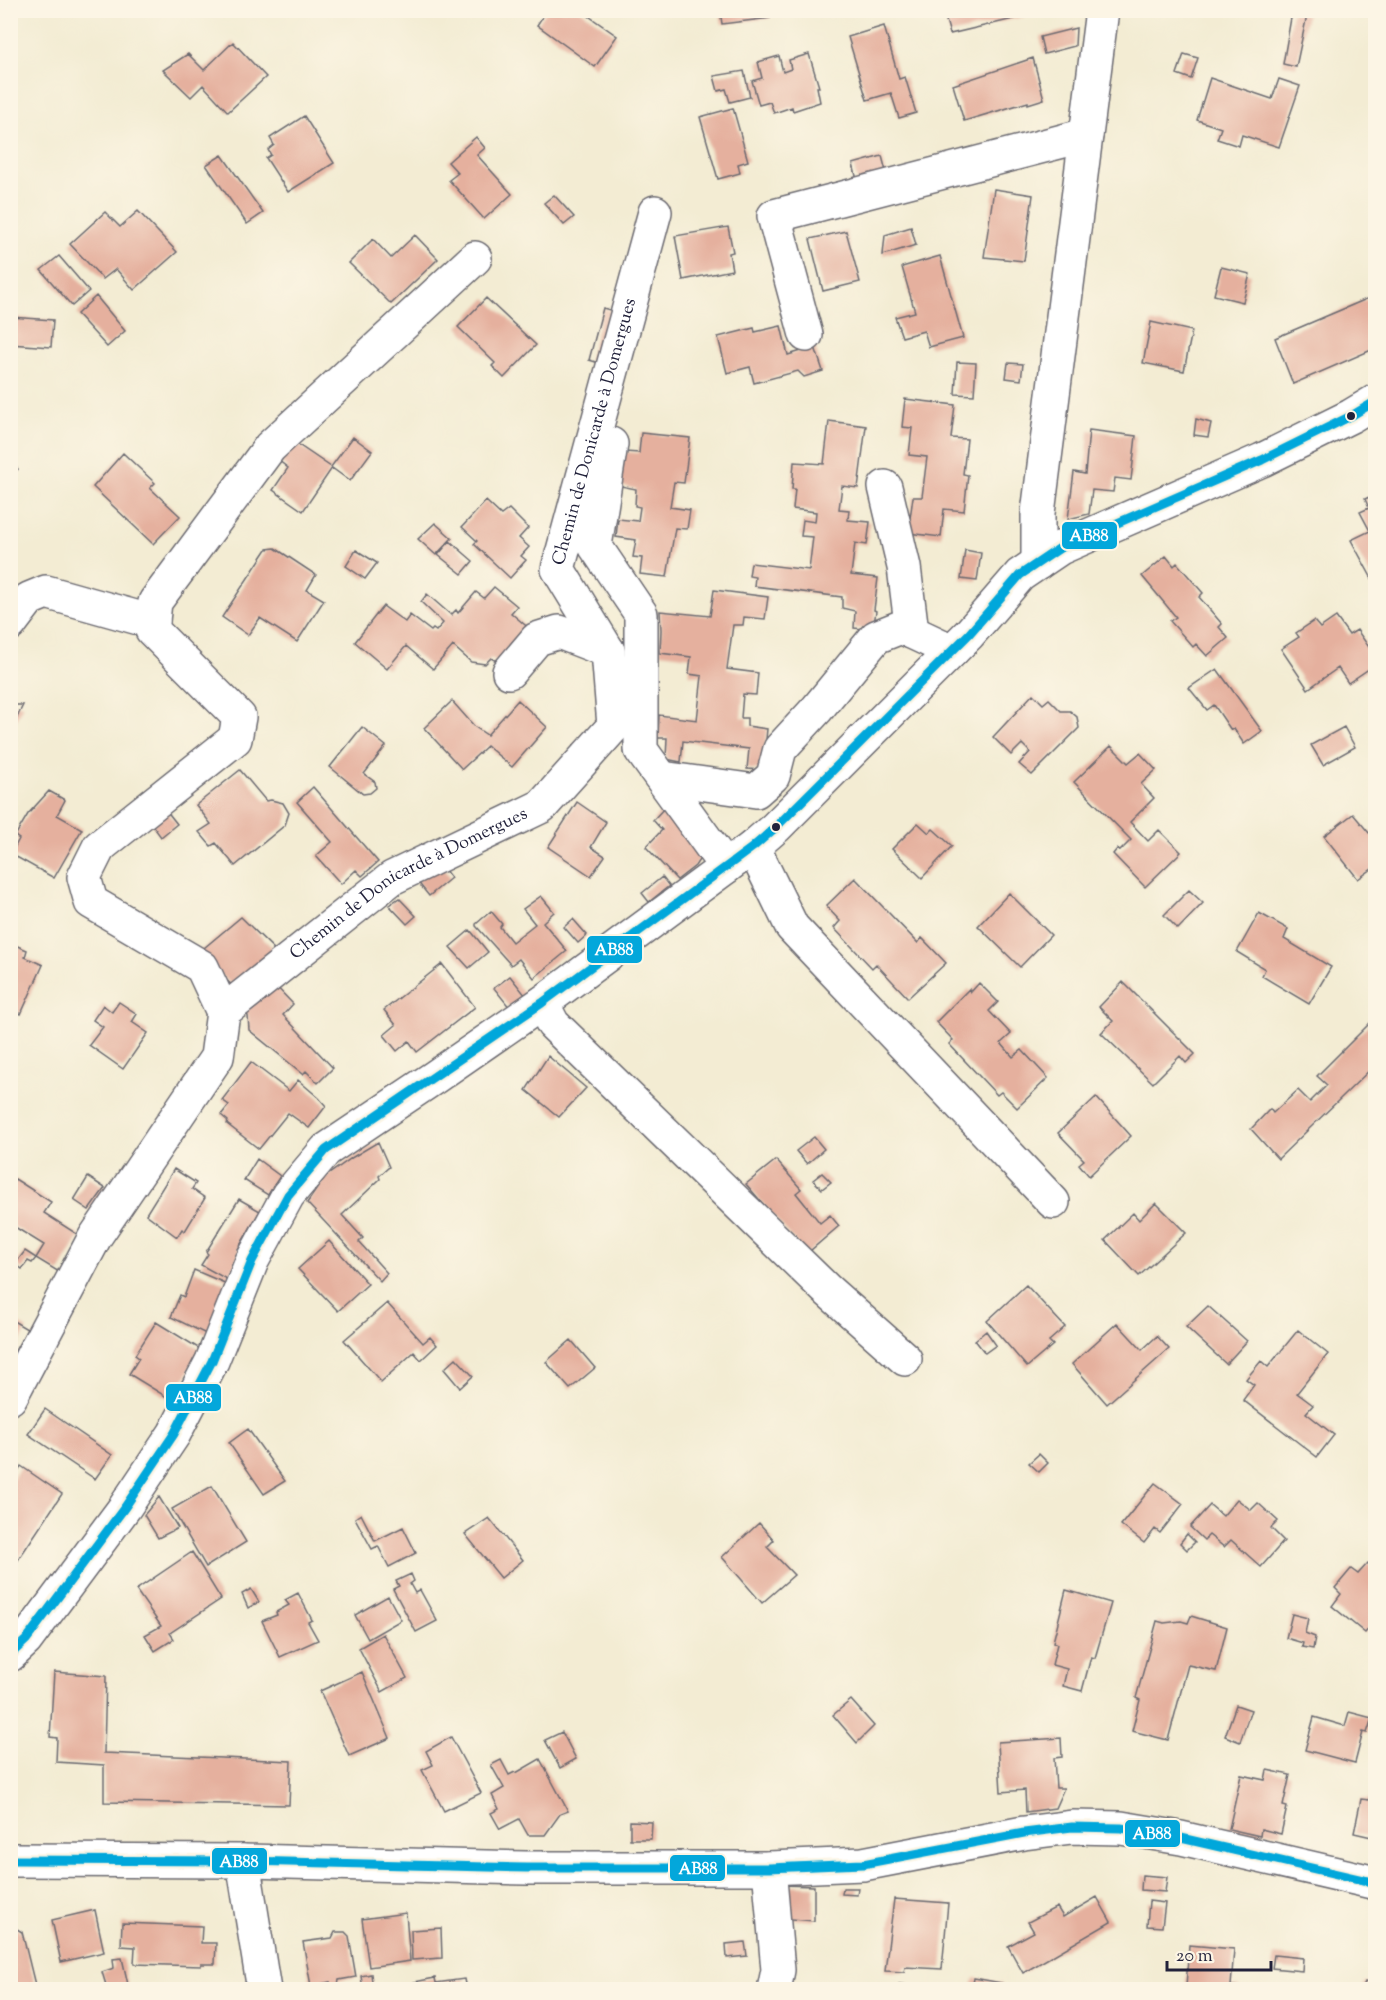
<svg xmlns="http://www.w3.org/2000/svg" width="1386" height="2000" viewBox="0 0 1386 2000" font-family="'Sorts Mill Goudy',serif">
	<rect width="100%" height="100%" fill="#fcf5e5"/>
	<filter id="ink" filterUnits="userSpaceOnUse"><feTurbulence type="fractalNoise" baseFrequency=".0167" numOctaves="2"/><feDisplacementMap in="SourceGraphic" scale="12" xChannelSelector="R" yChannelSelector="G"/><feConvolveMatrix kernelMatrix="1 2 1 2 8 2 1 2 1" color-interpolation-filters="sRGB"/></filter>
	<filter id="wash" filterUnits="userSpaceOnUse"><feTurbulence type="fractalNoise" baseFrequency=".008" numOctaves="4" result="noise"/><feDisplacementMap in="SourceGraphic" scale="24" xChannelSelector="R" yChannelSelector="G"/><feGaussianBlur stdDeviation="1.35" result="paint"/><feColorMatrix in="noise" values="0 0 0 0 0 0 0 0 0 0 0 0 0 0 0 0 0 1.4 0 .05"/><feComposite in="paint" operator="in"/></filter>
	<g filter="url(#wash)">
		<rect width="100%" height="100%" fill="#f3ecd3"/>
		<g id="blocks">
			<path fill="#e5b09e" d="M547,10H580L617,36L595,67L537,25Z
				M720,10H769L770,18L722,24Z
				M943,10H1025L1026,16L950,34Z
				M1292,12L1307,15L1296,67L1283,64Z
				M884,26L899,79L905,77L916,113L899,118L891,93L867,100L848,37Z
				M1076,28L1075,46L1044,54L1040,37Z
				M233,42L266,77L228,112L203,85L191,97L163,70L188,54L204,70Z
				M809,54L819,87H817L820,102L793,111L792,107L774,113L770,102L759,105L752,81L762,78L758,62L779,56L783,72L791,69L789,60Z
				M1184,54L1198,58L1191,79L1177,74Z
				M1033,58L1044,99L1028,104V102L964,121L953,85Z
				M744,71L750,97L730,102L726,89L718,91L714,76Z
				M1210,78L1272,99L1279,79L1300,86L1279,147L1242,135L1239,146L1217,139L1221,128L1197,120Z
				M733,108L748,161L738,164L740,173L718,179L700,117Z
				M304,116L334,163L288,192L266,158L271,155L268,150L274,145L270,138Z
				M476,137L485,148L477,155L512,194L484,219L449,180L458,173L448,162Z
				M222,155L263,213L247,224L206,165Z
				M882,156L887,175L858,184L853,164Z
				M994,189L1033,195L1024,261L984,257Z
				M554,195L574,217L564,225L544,203Z
				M138,211L177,252L134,290L116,269L103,279L70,244L105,212L120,227Z
				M728,227L733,252L729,253L732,270L683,280L675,236Z
				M911,227L916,245L883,255L885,235Z
				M846,231L860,282L823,291L810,239Z
				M415,235L438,259L391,304L349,263L373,239L391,258Z
				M59,256L89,291L72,306L41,270Z
				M940,256L963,338L929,347L924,331L902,337L895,317L915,312L902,267Z
				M1221,267L1250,274L1243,302L1214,295Z
				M1376,295V348L1293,384L1275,338Z
				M96,296L125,331L107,347L77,314Z
				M486,298L536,345L504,378L492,366L495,363L458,327Z
				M603,308L624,314L609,366L589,360Z
				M10,317L53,320L51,347L10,344Z
				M1151,322L1192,331L1184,371L1143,363Z
				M781,326L788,355L815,347L823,371L804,377L798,371L754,383L750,367L727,373L718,337L754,328L755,332Z
				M957,362L976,363L974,395L955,394Z
				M1008,363L1023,364L1021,380L1006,378Z
				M905,399L955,405L951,438L967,439L963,474L968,475L964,511L944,509L941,537L908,533L913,497H922L927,457L909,455L912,428L902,427Z
				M1196,419L1211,423L1208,437L1194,435Z
				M829,421L866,426L858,488L842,486L839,509L849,510L848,520L870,522L867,545L855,543L851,575L878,578L874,610L876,611L873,630L854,628L855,611L842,608V597L754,586L755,577L749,576L751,563L809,570L813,537L801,536L803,520L815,522L816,512L793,509L795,489H792L794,462L824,464Z
				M1089,430L1136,436L1131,480L1115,478L1113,492L1092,490L1089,514L1068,519L1074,472L1085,474Z
				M641,433L690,438L684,483L674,482L670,507L690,510L687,529L675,528L667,577L640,574L642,558L633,557L636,540L616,537L618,519L638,521L640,507L635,506L636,489L616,485L625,452L639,453Z
				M353,437L372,451L350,481L332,468L303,511L273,490L288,468L278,460L294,442L331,467Z
				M123,453L155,483L150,488L180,516L153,544L93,487Z
				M10,462L18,469L10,478Z
				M1376,494V586L1351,540L1370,531L1360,512L1369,508L1365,499Z
				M486,501L501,515L509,509L528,528L519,538L529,547L521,556L526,560L510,578L474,544L477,541L462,527Z
				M435,523L452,538L436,555L418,539Z
				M450,541L473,561L462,574L438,555Z
				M275,548L316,575L307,590L324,600L297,642L260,618L248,635L222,617L267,549Z
				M356,550L377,563L365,579L346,566Z
				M965,550L981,553L977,581L961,579Z
				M1166,556L1174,566L1177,563L1203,593L1199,597L1222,624L1219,627L1228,638L1207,656L1196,644L1193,647L1170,621L1176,617L1142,576Z
				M494,587L517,606L511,613L531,630L500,663L491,658L485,664L471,662L453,646L433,669L406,646L387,669L355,642L383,606L405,622L410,615L431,631L433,629L436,631L443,623L421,602L427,594L451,615L456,610L458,613L476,592L484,598Z
				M714,590L768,597L765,619L744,617L743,625H733L727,669L758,673L756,695L743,694L741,718H747V726L767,729L763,770L747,769L749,749L683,741L681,762L666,759L667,738H658L659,715L697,720L702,676L689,674L691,657L660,653L661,630L660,611L710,616Z
				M1336,617L1349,635L1357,630L1376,657V664L1348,683L1338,668L1308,689L1281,649L1299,637L1296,633L1314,621L1320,628Z
				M1217,669L1262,731L1244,744L1234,729L1231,730L1214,705L1207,710L1189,688Z
				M1033,694L1043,704L1049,699L1061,711H1070L1077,717L1079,728L1032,775L1019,764L1030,752L1022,744L1011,755L993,737Z
				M518,700L547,727L512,767L487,746L462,769L424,728L452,701L475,727L487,735Z
				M15,705H23L10,732V713Z
				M362,727L386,746L364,774L375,782L376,788L370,793L363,794L330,767Z
				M1344,727L1355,747L1323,765L1311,745Z
				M1111,746L1128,763L1140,753L1156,770L1141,784L1154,798L1130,822L1148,841L1159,830L1181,852L1145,887L1113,854L1117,849L1120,851L1131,840L1074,782Z
				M240,770L266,801L271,800L283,803L289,813L285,825L235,866L216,843L211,846L199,832L211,824L196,805Z
				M313,787L378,862L362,876L356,870L341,884L316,856L332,842L297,802Z
				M49,791L65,800L57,815L82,829L54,878L11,854L19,839L15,836L28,814Z
				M577,802L606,822L591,847L605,856L591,876L548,847Z
				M667,805L701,857L695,866L677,880L646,847L662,830L653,820Z
				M166,810L177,824L161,837L150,822Z
				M1353,814L1369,833L1373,832L1376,835V866L1358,879L1324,836Z
				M918,823L929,833L933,829L952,846L922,878L892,849Z
				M438,861L451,878L429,896L417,881Z
				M662,877L669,886L649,902L642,893Z
				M855,878L918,943L922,938L946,963L908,998L876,964L872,968L834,928L840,921L826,906Z
				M1189,890L1203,903L1178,929L1164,915Z
				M1009,893L1051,935L1020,967L978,926Z
				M541,896L554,912L543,922L567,951L534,978L519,959L511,965L476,926V924L491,911L502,924L500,927L512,942L535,924L523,909Z
				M399,898L416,916L407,924L389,905Z
				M1259,913L1288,929L1284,939L1331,967L1309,1004L1262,976L1265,969L1237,952Z
				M241,917L282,957L236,989L198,953Z
				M573,919L587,935L578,943L564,927Z
				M470,930L488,952L469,968L450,947Z
				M10,943L27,950L25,957L43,965L21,1014L10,1010Z
				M442,964L475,1007L417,1052L409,1041L397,1051L384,1035L396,1025L384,1010Z
				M510,976L526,996L510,1008L494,988Z
				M270,980L293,1004L283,1015L333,1068L318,1083L306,1071L303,1074L249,1030L248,1016L240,1005Z
				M1123,982L1195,1054L1186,1063L1180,1056L1153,1083L1101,1033L1113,1021L1099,1007Z
				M979,983L998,1002L989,1011L1011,1034L1001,1043L1013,1057L1022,1050L1048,1078L1017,1108L1001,1092L997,1095L949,1044L953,1040L936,1022L969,989L971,992Z
				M119,1002L137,1014L132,1022L148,1033L123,1069L89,1045L103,1027L93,1020L103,1005L112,1012Z
				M1376,1017V1064L1278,1159L1251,1129L1270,1109L1273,1113L1298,1090L1310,1102L1327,1085L1317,1076Z
				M548,1056L586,1088L559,1117L526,1090Z
				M251,1062L289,1091L298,1080L319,1098L326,1106L309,1128L288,1113L259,1149L227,1124L228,1121L221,1115L229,1105L222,1100Z
				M1096,1097L1131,1136L1089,1176L1079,1164L1084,1160L1058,1133Z
				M814,1137L824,1149L807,1164L796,1151Z
				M378,1142L389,1167L379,1176L380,1179L342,1215L363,1238L359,1242L387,1273L380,1281L307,1203L325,1177L353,1157Z
				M257,1159L280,1176L268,1195L244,1180Z
				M776,1160L801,1189L796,1193L820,1223L830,1215L839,1226L804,1256L795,1241L746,1184Z
				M174,1169L196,1183L192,1189L205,1198L185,1231L182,1229L177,1237L146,1214Z
				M822,1173L831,1182L822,1189L813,1180Z
				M88,1177L105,1188L89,1210L74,1200Z
				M15,1179L51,1202L44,1213L80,1236L59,1272L36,1258L44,1245L10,1224V1186Z
				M239,1199L260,1211L238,1249L240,1251L228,1280L201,1265L208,1254L206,1252Z
				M1156,1203L1186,1233L1139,1276L1105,1240L1133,1213L1139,1220Z
				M329,1241L368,1284L338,1311L298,1269Z
				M25,1251L36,1258L32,1263L28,1261L22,1269L15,1264Z
				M194,1270L227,1284L206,1334L171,1317L180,1295L184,1297Z
				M1026,1285L1065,1327L1049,1341L1053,1345L1027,1367L987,1321Z
				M387,1303L423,1343L430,1337L437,1345L421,1360L414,1352L381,1382L344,1340Z
				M1208,1306L1247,1341L1226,1364L1186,1327Z
				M10,1319L27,1329L10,1360Z
				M156,1322L200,1349L173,1401L129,1374L139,1358L135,1355Z
				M1117,1323L1142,1350L1157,1336L1169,1349L1107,1404L1072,1364Z
				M1298,1330L1328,1354L1297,1393L1313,1405L1306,1413L1334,1435L1317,1457L1243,1400L1254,1385L1246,1379L1261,1361L1268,1367Z
				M986,1331L996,1345L985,1353L975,1340Z
				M571,1340L595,1368L570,1389L546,1362Z
				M456,1358L473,1376L460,1388L444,1369Z
				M45,1409L112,1455L95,1479L28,1434Z
				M248,1429L285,1481L264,1494L229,1443Z
				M1039,1454L1048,1463L1039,1472L1029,1463Z
				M21,1466L62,1494L10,1572V1482Z
				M1155,1483L1183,1504L1160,1533L1155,1529L1144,1543L1121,1525Z
				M212,1486L246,1542L206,1567L172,1509Z
				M159,1497L178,1528L158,1538L144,1515Z
				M1237,1499L1251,1510L1258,1503L1278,1521L1271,1528L1284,1541L1261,1567L1231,1540L1224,1547L1209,1535L1204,1540L1190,1527L1210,1505L1223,1516Z
				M361,1514L375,1541L403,1527L416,1553L389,1567L378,1546L372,1549L355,1518Z
				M489,1518L523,1560L501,1578L465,1534Z
				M759,1523L774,1540L767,1547L794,1575L762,1603L722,1557Z
				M1187,1534L1195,1542L1187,1550L1180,1543Z
				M192,1552L221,1599L170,1633L174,1639L155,1651L145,1635L161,1626L136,1590Z
				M1368,1563L1376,1569V1620L1365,1633L1332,1606L1341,1594L1335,1588L1351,1569L1358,1574Z
				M411,1574L414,1581L410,1584L415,1593L420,1590L437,1621L416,1632L393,1589L399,1586L396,1581Z
				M251,1589L259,1602L248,1608L242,1594Z
				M1066,1590L1111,1603L1095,1658L1091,1657L1082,1691L1063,1686L1067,1669L1052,1665L1057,1644L1053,1642Z
				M298,1593L312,1620L308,1622L318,1640L280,1657L262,1621L277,1615L276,1612L289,1605L285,1600Z
				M388,1596L401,1620L368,1639L355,1615Z
				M1292,1614L1308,1618L1305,1633L1315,1637L1313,1649L1302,1647L1303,1643L1286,1638Z
				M1191,1616L1227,1627L1216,1671L1188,1665L1168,1740L1132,1731L1140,1700L1136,1698L1157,1621L1164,1623L1181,1621L1188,1623Z
				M383,1634L407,1678L382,1692L359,1648Z
				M54,1672L106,1676L104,1753L291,1761L289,1805L104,1802V1765L56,1762L57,1738L50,1737Z
				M362,1672L390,1738L349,1756L320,1691Z
				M851,1700L874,1726L857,1743L833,1715Z
				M1236,1705L1251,1710L1240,1742L1225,1736Z
				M1349,1712L1372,1718L1367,1733L1363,1732L1355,1763L1305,1750L1314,1717L1345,1726Z
				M562,1732L576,1759L560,1768L545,1740Z
				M451,1737L481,1793L444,1811L422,1770L433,1765L426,1751Z
				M1061,1738L1062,1757L1054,1758L1056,1788H1064L1055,1808L1026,1812L1025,1790L1001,1792L998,1742Z
				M540,1759L568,1811L560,1814L545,1835H528L519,1819L500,1829L491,1813L499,1809L492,1795L504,1788L491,1765L501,1760L509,1775L515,1772L516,1773Z
				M1267,1770L1290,1775L1283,1806L1287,1807L1281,1834L1261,1829L1260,1836L1229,1829L1241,1775L1265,1780Z
				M1375,1777H1376V1838L1354,1833L1361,1799L1369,1800Z
				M630,1821L652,1822L651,1839H630Z
				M1142,1875L1167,1877L1165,1892L1141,1890Z
				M780,1885L814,1886V1921L780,1918Z
				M843,1888H858L857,1895L842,1894Z
				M1097,1897L1111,1922L1023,1973L1008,1946L1034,1932L1028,1922L1057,1907L1063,1917Z
				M894,1899L948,1903L942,1969L905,1967L904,1972L885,1971Z
				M1149,1901L1165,1903L1162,1927L1147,1926Z
				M95,1910L104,1952L61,1962L52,1920Z
				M406,1913L410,1961L369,1967L362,1919Z
				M122,1923L202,1926L201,1943H216L215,1964H201V1966L134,1964L135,1947L121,1946Z
				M441,1928L442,1958L412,1960L411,1930Z
				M17,1929L22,1932L36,1989H10V1930Z
				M335,1932H345L349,1936L356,1977L339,1980L338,1985L331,1987L330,1982L311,1986L303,1942L332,1938Z
				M745,1942L747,1956L727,1958L726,1944Z
				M1189,1945L1234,1949L1231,1986L1239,1987V1989H1193V1987L1186,1986Z
				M1274,1955L1303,1958L1302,1971L1272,1968Z
				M122,1958L129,1989H91L106,1985L102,1972L114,1968L113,1959Z
				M371,1974L373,1989H363L361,1976Z
				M435,1978L436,1983L464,1979L466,1989H415L414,1982Z
				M974,1978L1002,1983L1001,1989H972Z
				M1365,1982L1376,1986V1989H1362Z
				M899,1984L931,1988V1989H898Z"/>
		</g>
	</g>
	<g filter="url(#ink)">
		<use href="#blocks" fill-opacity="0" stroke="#6b6970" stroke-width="1.5"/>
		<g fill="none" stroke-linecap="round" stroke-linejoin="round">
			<g stroke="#6b6970" stroke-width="36">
				<g id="minor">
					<path d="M806,335L774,216L1086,135"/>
					<path d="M611,444L595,546L641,614V750L726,867"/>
					<path d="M885,487L904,567L912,632"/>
					<path d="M1038,563V513L1102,10"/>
					<path d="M10,624L29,599L46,592L153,622"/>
					<path d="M509,672L537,639L559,632L608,651"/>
					<path d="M662,778L756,791L773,776L780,749L817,709L876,637L901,627L952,651"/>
					<path d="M753,847L792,927L1053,1202"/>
					<path d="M542,1003L553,1024L826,1289L905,1359"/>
					<path d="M223,1012L202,967L91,902L84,877L99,847L235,739L239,717L152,630L155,602L270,447L475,258"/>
					<path id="s1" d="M10,1398L95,1237L217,1057L223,1012L392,878L542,806L614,726L608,651L558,569L655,212"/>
					<path d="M10,1655L26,1640L125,1507L174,1434L212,1361L252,1261L288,1195L326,1150L435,1077L542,1003L753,847L776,827L969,634L1020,575L1060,548L1262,460L1351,416L1376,401"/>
					<path d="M10,1860L243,1861L526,1868H769L863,1864L1024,1833L1072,1827L1121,1828L1181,1838L1376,1883"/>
					<path d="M243,1861L264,1990"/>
					<path d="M769,1868L778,1970L774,1990"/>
				</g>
			</g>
			<use href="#minor" stroke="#fff" stroke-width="33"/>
			<g stroke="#fcf5e5" stroke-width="14">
				<path id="bus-1" d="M10,1655L26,1640L125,1507L174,1434L212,1361L252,1261L288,1195L326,1150L542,1003L753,847L776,827L969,634L1020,575L1060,548L1262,460L1351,416L1376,401
					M10,1860L243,1861L526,1868H769L863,1864L1024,1833L1072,1827L1121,1828L1181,1838L1376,1883"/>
			</g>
			<use href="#bus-1" stroke="#03a7db" stroke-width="9"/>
		</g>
	</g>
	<g fill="#22223b" stroke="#fcf5e5" stroke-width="2">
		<circle cx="1351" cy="416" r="5"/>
		<circle cx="776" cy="827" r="5"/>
	</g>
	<g text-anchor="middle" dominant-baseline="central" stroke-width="4.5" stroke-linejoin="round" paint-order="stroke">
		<g font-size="18" fill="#22223b" stroke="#fcf5e5">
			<text stroke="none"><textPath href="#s1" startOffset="1248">Chemin de Donicarde à Domergues</textPath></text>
			<text stroke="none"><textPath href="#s1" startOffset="672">Chemin de Donicarde à Domergues</textPath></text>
		</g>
	</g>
	<g stroke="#fcf5e5" stroke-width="2">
		<rect x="1061" y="521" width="57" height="29" rx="6" fill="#03a7db"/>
		<rect x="586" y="935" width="57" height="29" rx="6" fill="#03a7db"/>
		<rect x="165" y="1383" width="57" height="29" rx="6" fill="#03a7db"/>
		<rect x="1124" y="1819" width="57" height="29" rx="6" fill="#03a7db"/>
		<rect x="211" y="1847" width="57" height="28" rx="6" fill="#03a7db"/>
		<rect x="669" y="1854" width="57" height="28" rx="6" fill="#03a7db"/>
	</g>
	<g font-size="16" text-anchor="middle" font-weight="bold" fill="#fff">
		<text x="1089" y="541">AB88</text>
		<text x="614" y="955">AB88</text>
		<text x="193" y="1403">AB88</text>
		<text x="1152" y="1839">AB88</text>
		<text x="239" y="1867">AB88</text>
		<text x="698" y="1874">AB88</text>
	</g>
	<rect width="1386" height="2000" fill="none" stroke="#fcf5e5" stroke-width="36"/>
	<path d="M1167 1961v9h104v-9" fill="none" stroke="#22223b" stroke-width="3"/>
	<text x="1176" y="1961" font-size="18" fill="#22223b" stroke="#fcf5e5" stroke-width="4.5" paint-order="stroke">20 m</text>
</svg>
